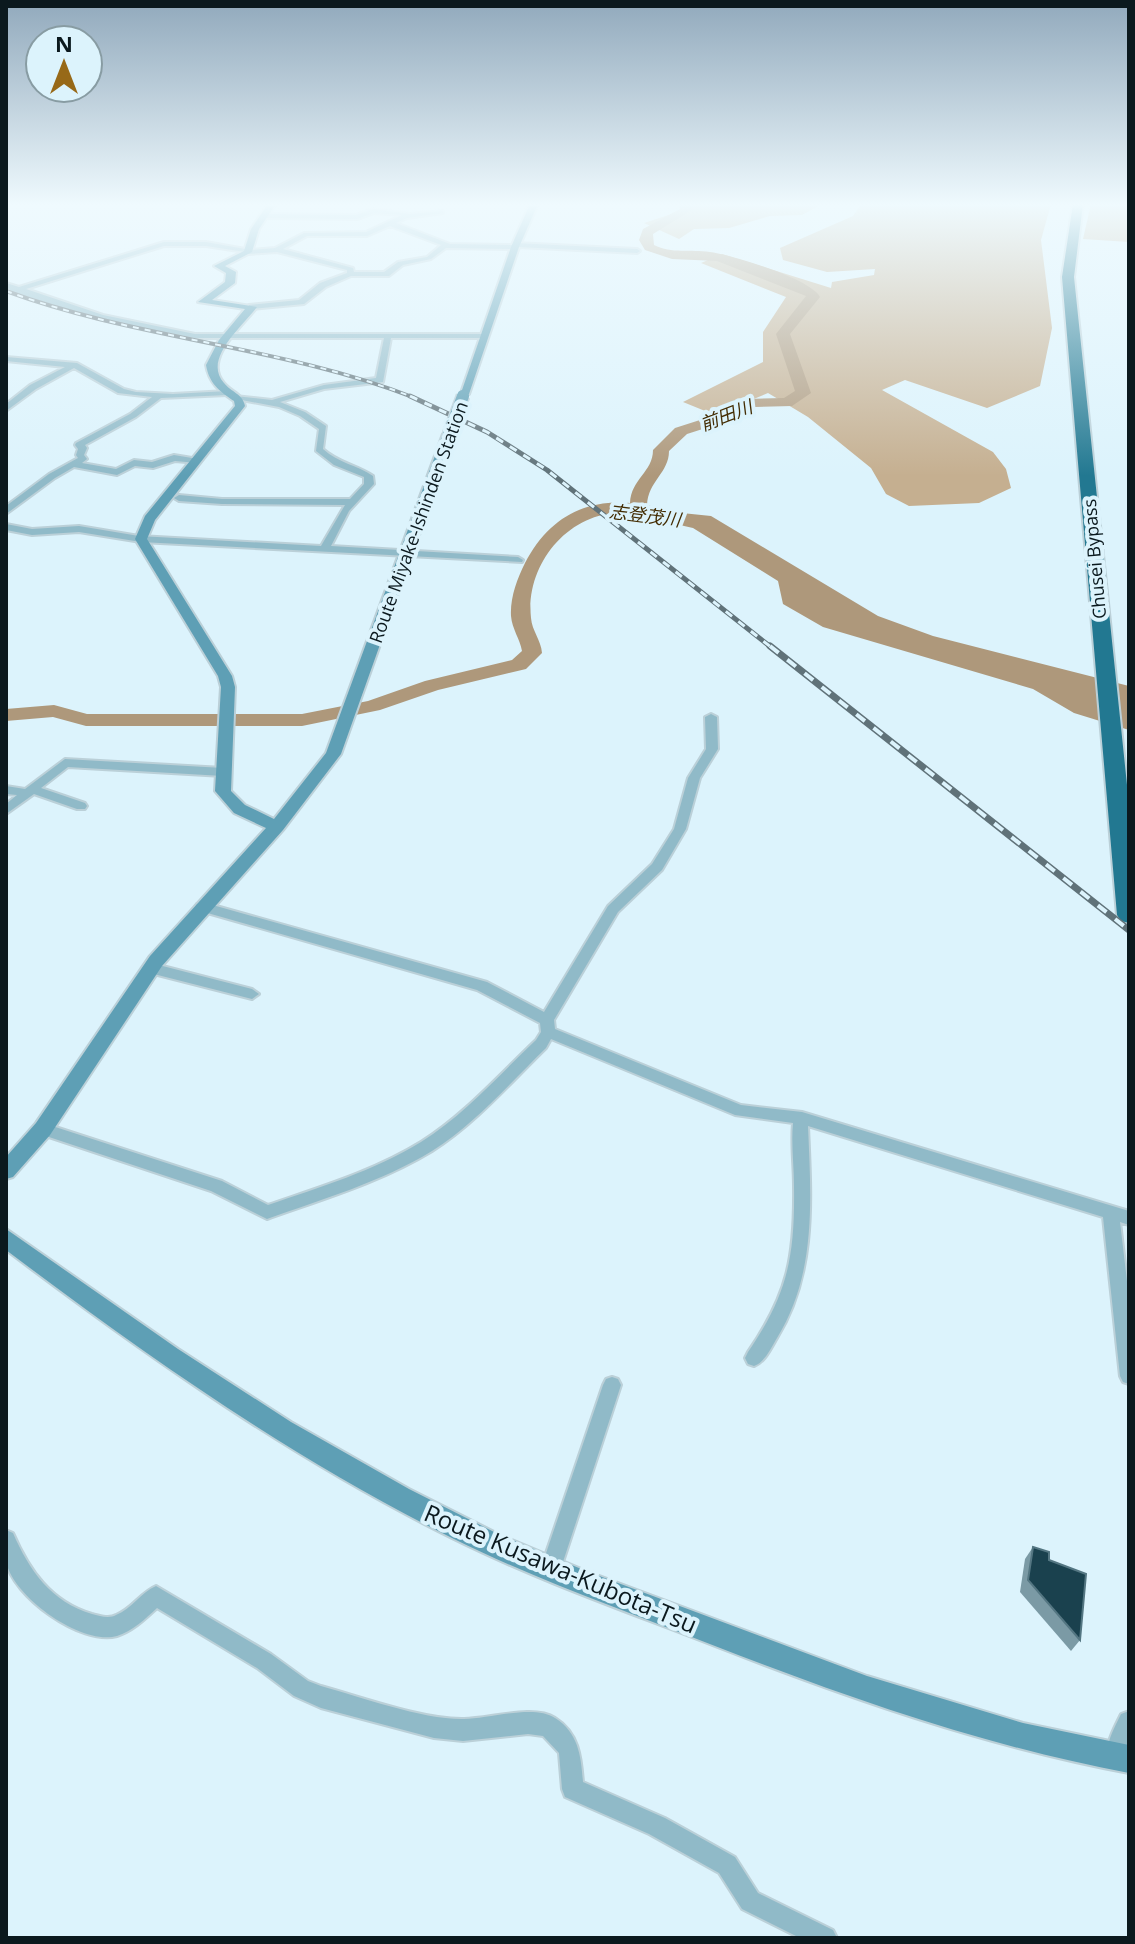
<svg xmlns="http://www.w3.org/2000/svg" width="1135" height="1944" viewBox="0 0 1135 1944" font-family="'Open Sans','Noto Sans JP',sans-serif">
	<rect width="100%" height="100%" fill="#dcf3fc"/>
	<path fill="#c5af90" d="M687,204H822L802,215L770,216L729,228L694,229L679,239L644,223L693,207Z
		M866,204H1051L1041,240L1052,328L1040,386L987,408L905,380L882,390L993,452L1006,469L1011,488L979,503L909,506L886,494L871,468L808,417L768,393L715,415L683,402L763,362V332L786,297L701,263L722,254L831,288L832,282L874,275L875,269L827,272L783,260L780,248L853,216L860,206Z
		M1091,204H1129V242L1083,239Z"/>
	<path fill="#ae987b" d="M643,509L711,516L878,616L933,636L1129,686V730L1074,713L1033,689L823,627L783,604L778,581L693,528L662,521Z"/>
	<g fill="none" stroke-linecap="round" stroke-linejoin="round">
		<path fill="#ae987b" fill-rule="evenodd" d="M679,204H691L692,210L653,234L654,245C672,254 690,249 710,252C732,255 811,279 820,297L790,334L811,393L792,406L755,407L737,418L687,434L669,451C669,473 648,481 647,505L687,515L690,519L687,523C669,527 646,515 627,513C571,509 525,563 531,618C532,631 541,640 542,653L526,669L438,690L380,710L302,726H86L53,717L6,721V709L54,705L87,714H302L368,701L425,681L512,660L522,651C520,639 512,629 511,616C510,598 517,579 525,563C547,521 581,499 630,503C631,479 653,472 653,450L675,428L725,412L747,399L784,398L795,391L776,334L806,296L717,261L672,259L645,250L639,240L643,229L680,209Z"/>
		<g stroke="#bbd0d8" stroke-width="4">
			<path id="street" d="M373,209L410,214L443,211V213L407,218L396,223L450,244L512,245L515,243L637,249L640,251L637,253L518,247L515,249L446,248L431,259L403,265L389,276H351L326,287L304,304L252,309H249V305L299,300L320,283L347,273V270L277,252L248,254L245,252L206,246H164L26,289L103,315L195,334H487L488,336L484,338H391L383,382L324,389L280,402L305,412L326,426L323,449C338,463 357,465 373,476L374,484L349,511L331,546L518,557L523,560L522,562L141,542L79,532L32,535L6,530V524L32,529L79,526L139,536L321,546L345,505L222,504L179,501L174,498L179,495L222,499H350L364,484V477L334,465L316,451L319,429L300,416L279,407L231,398L235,396L272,400L324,385L376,378L384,338H195L98,319L13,292L6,287V283L19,287L164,242H206L251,250L275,248L304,233L366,232L402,215L374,213L357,219L264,218L261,216L264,214L356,215ZM390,226L441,245L427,257L398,262L384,272H354L353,268L283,249L307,236H367Z
				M6,357L77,363L124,389L136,392L173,394L227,391L231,393L227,395L161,398L136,417L85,445L87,448L84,455L87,459L82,463L116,469L134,460L152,462L174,455L198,459V463L175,461L153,468L135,466L117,475L74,467L55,478L6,514V506L49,474L78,458L76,455L78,449L75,445L76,443L130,414L152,397L118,393L74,368L36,389L6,411V404L30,385L65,367L6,361Z
				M711,714L717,717L718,749L700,778L686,829L662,870L618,912L554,1020L555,1029L741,1105L802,1112L1129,1211V1225L1120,1222L1129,1298V1384L1123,1382L1120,1376L1103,1217L808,1126C811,1199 817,1273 777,1338C771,1348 765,1362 754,1366L748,1364L745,1358L748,1352C788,1294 795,1256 794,1186C794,1165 791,1144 793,1123L735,1115L551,1039L546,1048C510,1083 475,1124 432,1151C381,1182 323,1199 267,1219L211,1191L37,1133L35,1129L37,1125L43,1123L222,1181L268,1205C320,1187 374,1171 421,1142C464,1115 499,1075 536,1040L541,1032L540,1023L477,990L197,910L195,907L197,904L202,902L487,982L544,1012L608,906L652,864L674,829L688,778L706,749L705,717Z
				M65,759L223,768L229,772L223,776L68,767L41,788L85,803L87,806L85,809H77L34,794L6,814V804L17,795L6,794V786L25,789Z
				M151,963L252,989L259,994L252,999L146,972L144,968Z
				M612,1377L618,1379L621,1385L561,1568L558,1575L551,1578L544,1575L541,1568L603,1385L606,1379Z
				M6,1530L13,1533C29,1570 51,1602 92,1614C100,1616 109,1619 116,1615C132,1609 141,1592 156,1586L271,1654L308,1681L321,1686C361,1697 424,1720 464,1719C489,1719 534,1704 555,1718C579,1733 581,1757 583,1782L665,1818L735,1857L758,1893L833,1930L837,1938H800L742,1909L719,1873L649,1834L565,1797L562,1789L559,1753L543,1736L528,1734L463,1741L434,1738L321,1708L294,1696L257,1668L157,1608C145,1619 133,1631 117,1636C81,1646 12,1596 6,1561C4,1552 6,1540 6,1530Z
				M1129,1711V1757L1126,1765L1118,1768L1110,1765C1103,1746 1113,1731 1121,1714Z"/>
		</g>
		<g stroke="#bbd0d8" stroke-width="4">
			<path id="secondary" d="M268,204H276L259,229L252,252L225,266L236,272L235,283L212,300L257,307C243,326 202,359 224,383C231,392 243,394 245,406L155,520L147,539L232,676L235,687L231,791L245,805L274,819L326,753L443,434L449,431L455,434L341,754L283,830L162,966L50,1135L13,1177L6,1179V1157L36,1123L150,956L266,828L234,813L215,791L221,687L218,676L135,539L145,516L235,406L234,401C219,391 209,383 206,365L219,340L245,309L198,302L225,282L226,273L214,266L244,251L251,229Z
				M530,204H538L519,247L469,394L460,396L511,247Z
				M6,1229L178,1349L291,1422L409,1489L500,1535L586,1571L867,1676L1023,1723L1129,1745V1773C986,1746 851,1699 715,1646C628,1612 539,1581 454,1539C294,1460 148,1357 6,1250Z"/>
		</g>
		<g stroke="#bbd0d8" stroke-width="4">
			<path id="highway" d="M1073,204H1083L1074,277L1129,804V923L1121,921L1117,915L1062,277Z"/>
		</g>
		<use href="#street" fill="#90bac8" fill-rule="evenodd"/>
		<use href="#secondary" fill="#5e9fb5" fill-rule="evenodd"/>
		<use href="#highway" fill="#227891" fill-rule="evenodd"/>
		<g stroke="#607279" stroke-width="4">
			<path id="rail-far2" d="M6,291C139,340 283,346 415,398"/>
		</g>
		<g stroke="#607279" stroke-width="5">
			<path id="rail-far1" d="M410,396L487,432L547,470L772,648"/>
		</g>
		<g stroke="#607279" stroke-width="7">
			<path id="rail" d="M770,646L1129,930"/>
		</g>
		<use href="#rail-far2" stroke="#dcf3fc" stroke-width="2" stroke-dasharray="6" stroke-linecap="butt"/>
		<use href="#rail-far1" stroke="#dcf3fc" stroke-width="3" stroke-dasharray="8" stroke-linecap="butt"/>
		<use href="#rail" stroke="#dcf3fc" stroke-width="4" stroke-dasharray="11" stroke-linecap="butt"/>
		<g stroke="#bbd0d8" stroke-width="11" stroke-linecap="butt">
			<path id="secondary-bridge-far1" d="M463,398L464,394"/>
		</g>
		<g stroke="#bbd0d8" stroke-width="15" stroke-linecap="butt">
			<path id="secondary-bridge" d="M449,434L463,396"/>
		</g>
		<use href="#secondary-bridge-far1" stroke="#5e9fb5" stroke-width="9"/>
		<use href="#secondary-bridge" stroke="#5e9fb5" stroke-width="12"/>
	</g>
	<path fill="#7b9aa5" d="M1033,1547L1049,1560L1080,1640L1071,1651L1020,1592L1025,1559Z"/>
	<path fill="#1a414e" stroke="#547682" stroke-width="2" d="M1033,1547L1049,1552V1560L1086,1574L1080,1640L1028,1580Z"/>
	<linearGradient id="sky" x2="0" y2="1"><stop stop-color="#91a9bc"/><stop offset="0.43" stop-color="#effafe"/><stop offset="1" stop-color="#effafe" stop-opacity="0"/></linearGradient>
	<rect width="1135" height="476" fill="url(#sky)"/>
	<g text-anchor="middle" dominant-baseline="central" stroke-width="8" stroke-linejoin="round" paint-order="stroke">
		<g font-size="18" font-style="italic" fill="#432c03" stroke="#dcf3fc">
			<text transform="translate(726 415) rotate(-21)">前田川</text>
			<text transform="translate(645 515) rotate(7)">志登茂川</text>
		</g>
		<g font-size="18" fill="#0b191e" stroke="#dcf3fc">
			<text transform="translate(418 522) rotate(-70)">Route Miyake-Ishinden Station</text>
			<text transform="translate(1094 559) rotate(-95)">Chusei Bypass</text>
		</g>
		<g font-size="24" fill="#0b191e" stroke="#dcf3fc">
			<text transform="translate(561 1568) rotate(23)">Route Kusawa-Kubota-Tsu</text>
		</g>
	</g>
	<rect width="1135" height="1944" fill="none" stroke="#0b191e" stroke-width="16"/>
	<g transform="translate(64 64)"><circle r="38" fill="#dcf3fc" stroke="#889ca3" stroke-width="2"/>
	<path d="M0-6L14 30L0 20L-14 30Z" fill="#976918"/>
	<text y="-12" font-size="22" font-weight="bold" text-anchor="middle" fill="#0b191e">N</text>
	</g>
</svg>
